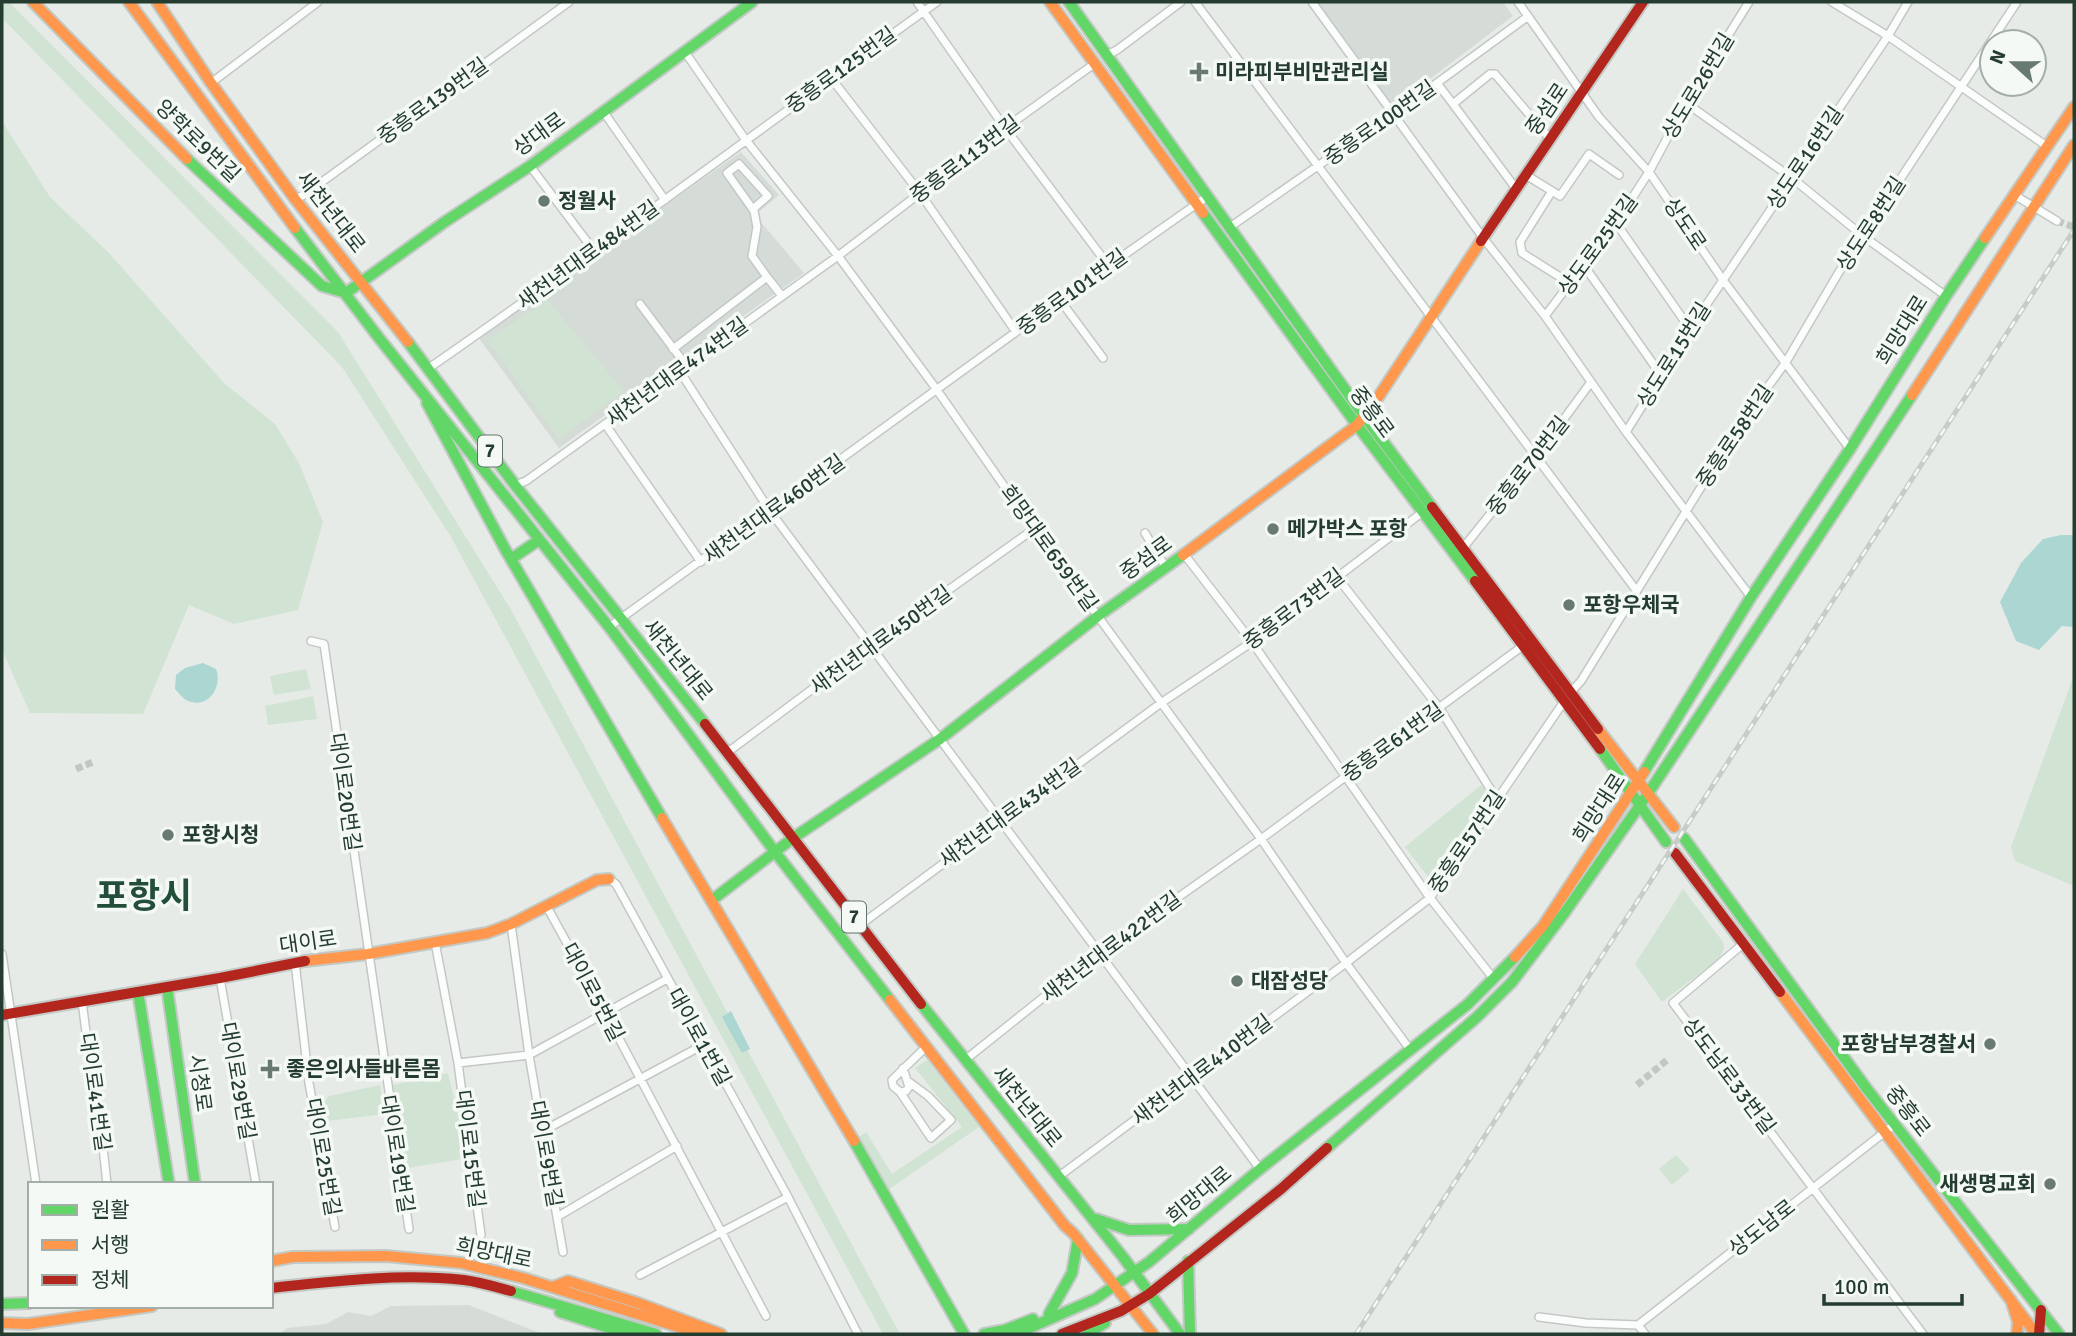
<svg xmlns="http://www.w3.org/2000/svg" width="2076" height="1336" viewBox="0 0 2076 1336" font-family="Signika,'Noto Sans KR',sans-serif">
	<rect width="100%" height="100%" fill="#e7ebe8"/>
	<path fill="#d5dcd7" d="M1315,2H1503L1513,16L1393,107Z
		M741,152L779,195L755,215L804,273L559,448L478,337Z
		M469,1305L540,1333L598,1331L599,1334H280L287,1328L326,1324L348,1312L371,1316L391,1306Z"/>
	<path fill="#d1e3d3" d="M2,2H9L338,332L510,608L900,1334H883L451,537L342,367L2,18Z
		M2,121L50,197L108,252L224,383L275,424L299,463L323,522L298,610L234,624L189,605L143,714L30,713L2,650Z
		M547,300L624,391L559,439L487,340Z
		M306,669L311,689L274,695L270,676Z
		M2074,675V886L2015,861L2011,847Z
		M313,696L317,719L268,725L265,706Z
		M1481,785L1491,798L1435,886L1405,847Z
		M1683,889L1723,942L1724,948L1720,958L1662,1002L1635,964Z
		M927,1060L979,1127L888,1190L858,1138L866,1132L892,1174L962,1127L915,1068Z
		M448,1073L468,1158L408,1168L393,1085Z
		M380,1085L385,1114L327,1121L323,1102L329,1096Z
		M1676,1155L1690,1170L1672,1185L1659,1169Z"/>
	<path fill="#abd6d2" d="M2061,535H2074V627L2062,626L2039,650L2016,641L2000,602L2021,563L2043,539Z
		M203,663L216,669C223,687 208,709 188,701C183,699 178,692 175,689L176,675L185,668Z
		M731,1011L750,1049L742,1053L722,1017Z"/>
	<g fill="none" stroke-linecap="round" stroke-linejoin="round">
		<path stroke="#c0c8c3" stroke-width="7" stroke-dasharray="7 3.5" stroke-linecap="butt" d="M2057,221L2074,227
			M76,769L95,761
			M1637,1085L1667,1060"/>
		<g stroke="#c4c8c5" stroke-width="10">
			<path id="street" d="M917,2L1005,128L1108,265
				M1195,2L1636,590
				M1312,2L1484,239L1545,316L1626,432L1751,597
				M1518,2L1599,117L1649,172L1723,280L1850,449
				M1832,2L1888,36L2048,147
				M685,52L745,139L838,256L937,390L1034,529L1261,839L1346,963L1409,1048
				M1107,55L1117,50L1181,2
				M831,78L920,193L1016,332
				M211,83L318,2
				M1437,83L1453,104
				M1686,103L1792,178L1863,236L1946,296
				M603,111L665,200
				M530,166L595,252
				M1526,175L1560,196L1589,154L1619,175
				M1517,190L1453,104L1490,74H1495L1550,139
				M1552,191L1520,242L1522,253L1560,277
				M2016,196L2057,221
				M295,199L304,195L569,2
				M1616,223L1690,329
				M1230,227L1437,83L1527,17
				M1585,267L1661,375
				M767,277L782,296
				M1060,300L1103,358
				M640,304L685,364
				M1545,316L1616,223L1649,172L1686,103L1749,2
				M673,349L767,277L752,256L757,227L754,211L727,173L739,164L768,196L753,209
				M429,368C601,249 768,123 937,2
				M679,370L770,511L1260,1169
				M605,424L701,562
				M1626,432L1690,329L1888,36L1908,2
				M515,485L526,481L838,256L1005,128L1094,64
				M1145,533L1166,568
				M1463,548L1536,457L1591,382
				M1184,554L1252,642L1430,898L1493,978
				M1337,577L1440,709L1496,798
				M609,627L1060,300L1208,196
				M311,641L324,644L409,1229
				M1570,693L1581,681L1737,429L1786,362L1839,272L2017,2
				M728,752L874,643L1034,529
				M609,879L616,884L788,1197L858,1334
				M547,907L605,1012L766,1316
				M511,924L529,1055L563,1252
				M860,925L1161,703L1252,642L1424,511
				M435,942L458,1063L481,1235
				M1743,944L1673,1003L1923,1334
				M2,954L36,1184
				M295,962L309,1083L335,1227
				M220,978L256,1184
				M82,1001L98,1126L102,1138L107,1184
				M965,1060L1099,953L1261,839L1524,645
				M458,1063L529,1055L667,979
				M903,1068L909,1087L906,1091L900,1092L893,1086L892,1080L926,1047
				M900,1092L931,1138L951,1120L928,1096L909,1082
				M541,1132L703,1045
				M1058,1177L1346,963L1430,898L1565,700
				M557,1217L677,1146
				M640,1275L788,1197
				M1539,1317L1586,1323L1638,1325
				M1638,1325L1895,1124
				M1638,1325L1645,1334"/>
		</g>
		<g stroke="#c3c9c5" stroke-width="14">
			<path id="fast" d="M1069,2L1364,416L1432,507
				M187,159L322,286L346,293L446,221L530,166L752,2
				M1203,213L1357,425L1475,581
				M295,228L379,338L613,632L775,852L890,1000
				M408,342L515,485L705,724
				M427,403L505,549L662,818
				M511,559L539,540
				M1600,749L1666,842
				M1644,772L1751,597L1850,449L1946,296L1985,238
				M1684,838L1867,1089L2059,1334
				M712,900L793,838L940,739L1098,616L1183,555
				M167,987L195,1184
				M138,992L169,1184
				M921,1004L1123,1257L1180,1334
				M854,1141L964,1334
				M1327,1148L1477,1017L1512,982L1565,912L1647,795L1912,395
				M1096,1219L1129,1230L1189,1229
				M1188,1261L1190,1334
				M511,1291L656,1334
				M2,1304L30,1303
				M560,1312L628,1334
				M1049,1314L1072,1273L1078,1239
				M984,1334L1005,1330L1033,1319
				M1016,1334L1095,1299L1149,1262L1260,1169L1468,1004L1515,957
				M1087,1334L1105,1323"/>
		</g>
		<g stroke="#c3c9c5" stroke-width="14">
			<path id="slow" d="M33,2L187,159
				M129,2L295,228
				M157,2L211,83L295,199L408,342
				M1050,2L1203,213
				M1985,238L2074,107
				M1912,395L2074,145
				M1183,555L1357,425L1377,399L1481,241
				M1598,729L1674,827
				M662,818L854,1141
				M1515,957L1543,926L1644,772
				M305,961L368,954L487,933L511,924L597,880L609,879
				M1780,992L2036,1334
				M890,1000L1065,1226L1073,1233L1153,1334
				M271,1261L293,1257L386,1256L461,1263L523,1278L701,1334
				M553,1287L568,1281L638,1303L721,1334
				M2011,1300L2018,1322L2017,1334
				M2,1323L28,1324L152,1306"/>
		</g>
		<g stroke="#c3c9c5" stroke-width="14">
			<path id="jam" d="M1481,241L1643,2
				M1432,507L1598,729
				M1475,581L1600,749
				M705,724L921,1004
				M1675,853L1780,992
				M2,1015L220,978L305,961
				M271,1288C335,1281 400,1273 464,1280C480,1282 496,1287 511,1291
				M1062,1334L1121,1311L1149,1294L1281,1189L1327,1148
				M2039,1334L2041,1310"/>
		</g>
		<use href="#street" stroke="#fbfcfc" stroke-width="7"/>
		<use href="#fast" stroke="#63d668" stroke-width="10"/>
		<use href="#slow" stroke="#ff974d" stroke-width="10"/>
		<use href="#jam" stroke="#b3261e" stroke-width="10"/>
		<g stroke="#c8ccc9" stroke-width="5">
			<path id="rail" d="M1356,1334L2074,230"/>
		</g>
		<use href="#rail" stroke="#f5f9f6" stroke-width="2.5" stroke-dasharray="8" stroke-linecap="butt"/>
	</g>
	<g fill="#697a71" stroke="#f5f9f6" stroke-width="2.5">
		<path d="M1195.5 61.5h7v7h7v7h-7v7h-7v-7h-7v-7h7z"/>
		<circle cx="544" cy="201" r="7"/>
		<circle cx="1273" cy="529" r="7"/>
		<circle cx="1569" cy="605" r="7"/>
		<circle cx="168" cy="835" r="7"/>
		<circle cx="1237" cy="981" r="7"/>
		<circle cx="1990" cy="1044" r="7"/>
		<path d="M266.5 1058.5h7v7h7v7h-7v7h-7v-7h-7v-7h7z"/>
		<circle cx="2050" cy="1184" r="7"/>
	</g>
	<g text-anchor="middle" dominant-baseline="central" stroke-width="7" stroke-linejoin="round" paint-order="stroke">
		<g fill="#f5f9f6" stroke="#63756c" stroke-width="2">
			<rect x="478" y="435.5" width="24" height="31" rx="5"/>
			<rect x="842" y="901.5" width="24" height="31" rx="5"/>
		</g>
		<g font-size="19" font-weight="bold" fill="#253d31">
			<text x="490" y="451">7</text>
			<text x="854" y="917">7</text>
		</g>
		<g font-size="21" fill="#253d31" stroke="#f5f9f6">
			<text transform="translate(841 70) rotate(-36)">중흥로125번길</text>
			<text transform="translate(1698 86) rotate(-59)">상도로26번길</text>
			<text transform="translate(433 101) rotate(-36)">중흥로139번길</text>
			<text transform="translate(1547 109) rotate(-56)">중섬로</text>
			<text transform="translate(1380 123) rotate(-35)">중흥로100번길</text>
			<text transform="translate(539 134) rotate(-36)">상대로</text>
			<text transform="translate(198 141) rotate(44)">양학로9번길</text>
			<text transform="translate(1805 158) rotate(-56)">상도로16번길</text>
			<text transform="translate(965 159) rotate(-37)">중흥로113번길</text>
			<text transform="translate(331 212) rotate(52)">새천년대로</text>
			<text transform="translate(1685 224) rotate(56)">상도로</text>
			<text transform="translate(1871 224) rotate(-57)">상도로8번길</text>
			<text transform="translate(1598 245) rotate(-54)">상도로25번길</text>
			<text transform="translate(588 255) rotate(-36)">새천년대로484번길</text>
			<text transform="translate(1072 292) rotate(-36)">중흥로101번길</text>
			<text transform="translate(1902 330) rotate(-58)">희망대로</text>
			<text transform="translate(1674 355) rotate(-58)">상도로15번길</text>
			<text transform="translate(677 372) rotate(-36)">새천년대로474번길</text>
			<text transform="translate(1372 412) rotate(53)">중흥로</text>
			<text transform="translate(1735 436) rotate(-56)">중흥로58번길</text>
			<text transform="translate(1528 466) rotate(-52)">중흥로70번길</text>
			<text transform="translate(774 509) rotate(-36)">새천년대로460번길</text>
			<text transform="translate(1049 548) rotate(54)">희망대로659번길</text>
			<text transform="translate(1146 558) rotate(-36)">중섬로</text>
			<text transform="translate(1294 609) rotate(-37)">중흥로73번길</text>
			<text transform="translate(881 640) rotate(-36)">새천년대로450번길</text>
			<text transform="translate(678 660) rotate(51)">새천년대로</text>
			<text transform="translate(1393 742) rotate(-36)">중흥로61번길</text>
			<text transform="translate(345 792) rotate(82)">대이로20번길</text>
			<text transform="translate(1599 808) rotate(-57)">희망대로</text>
			<text transform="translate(1010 813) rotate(-36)">새천년대로434번길</text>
			<text transform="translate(1467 842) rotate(-56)">중흥로57번길</text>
			<text transform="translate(308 942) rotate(-8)">대이로</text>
			<text transform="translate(1111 947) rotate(-37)">새천년대로422번길</text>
			<text transform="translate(593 992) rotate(62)">대이로5번길</text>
			<text transform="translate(699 1037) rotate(61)">대이로1번길</text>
			<text transform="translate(1202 1070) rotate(-37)">새천년대로410번길</text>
			<text transform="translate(1729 1076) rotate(53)">상도남로33번길</text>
			<text transform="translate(238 1081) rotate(80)">대이로29번길</text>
			<text transform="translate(200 1083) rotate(82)">시청로</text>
			<text transform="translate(95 1092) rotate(82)">대이로41번길</text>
			<text transform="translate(1027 1107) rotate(51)">새천년대로</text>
			<text transform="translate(1908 1111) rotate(52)">중흥로</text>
			<text transform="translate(470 1149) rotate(83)">대이로15번길</text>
			<text transform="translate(397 1154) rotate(81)">대이로19번길</text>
			<text transform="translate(546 1154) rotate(80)">대이로9번길</text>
			<text transform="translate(323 1157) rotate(80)">대이로25번길</text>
			<text transform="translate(1199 1195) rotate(-40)">희망대로</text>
			<text transform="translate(1762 1228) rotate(-38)">상도남로</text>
			<text transform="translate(494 1253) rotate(12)">희망대로</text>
		</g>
		<g font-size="21" font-weight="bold" fill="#253d31" stroke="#f5f9f6" text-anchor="start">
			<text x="1215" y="72">미라피부비만관리실</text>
			<text x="558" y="201">정월사</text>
			<text x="1287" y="529">메가박스 포항</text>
			<text x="1583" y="605">포항우체국</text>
			<text x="182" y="835">포항시청</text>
			<text x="1251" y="981">대잠성당</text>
			<text x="1976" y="1044" text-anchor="end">포항남부경찰서</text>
			<text x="286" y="1069">좋은의사들바른몸</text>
			<text x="2036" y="1184" text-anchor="end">새생명교회</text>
		</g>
		<g font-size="35" font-weight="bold" fill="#224e3a" stroke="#f5f9f6">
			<text x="144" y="896">포항시</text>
		</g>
	</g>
	<rect width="2076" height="1336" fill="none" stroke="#253d31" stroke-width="7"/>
	<rect x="28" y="1182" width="245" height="126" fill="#f5f9f6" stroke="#a2aea7" stroke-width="2"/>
	<rect x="42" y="1205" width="35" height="10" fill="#63d668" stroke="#a2aea7" stroke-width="2"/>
	<text x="91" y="1217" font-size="21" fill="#253d31">원활</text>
	<rect x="42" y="1240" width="35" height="10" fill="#ff974d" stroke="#a2aea7" stroke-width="2"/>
	<text x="91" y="1252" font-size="21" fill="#253d31">서행</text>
	<rect x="42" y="1275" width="35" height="10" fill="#b3261e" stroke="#a2aea7" stroke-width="2"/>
	<text x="91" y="1287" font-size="21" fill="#253d31">정체</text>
	<g transform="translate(2013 63) rotate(291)"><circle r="33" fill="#f5f9f6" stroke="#a2aea7" stroke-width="2"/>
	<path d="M0-5L12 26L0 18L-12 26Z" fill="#697a71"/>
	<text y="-10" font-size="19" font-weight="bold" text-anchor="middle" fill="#253d31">N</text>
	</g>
	<path d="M1824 1294v10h138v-10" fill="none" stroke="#253d31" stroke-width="3.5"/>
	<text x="1834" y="1294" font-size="21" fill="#253d31" stroke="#f5f9f6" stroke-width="5" paint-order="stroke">100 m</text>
</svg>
